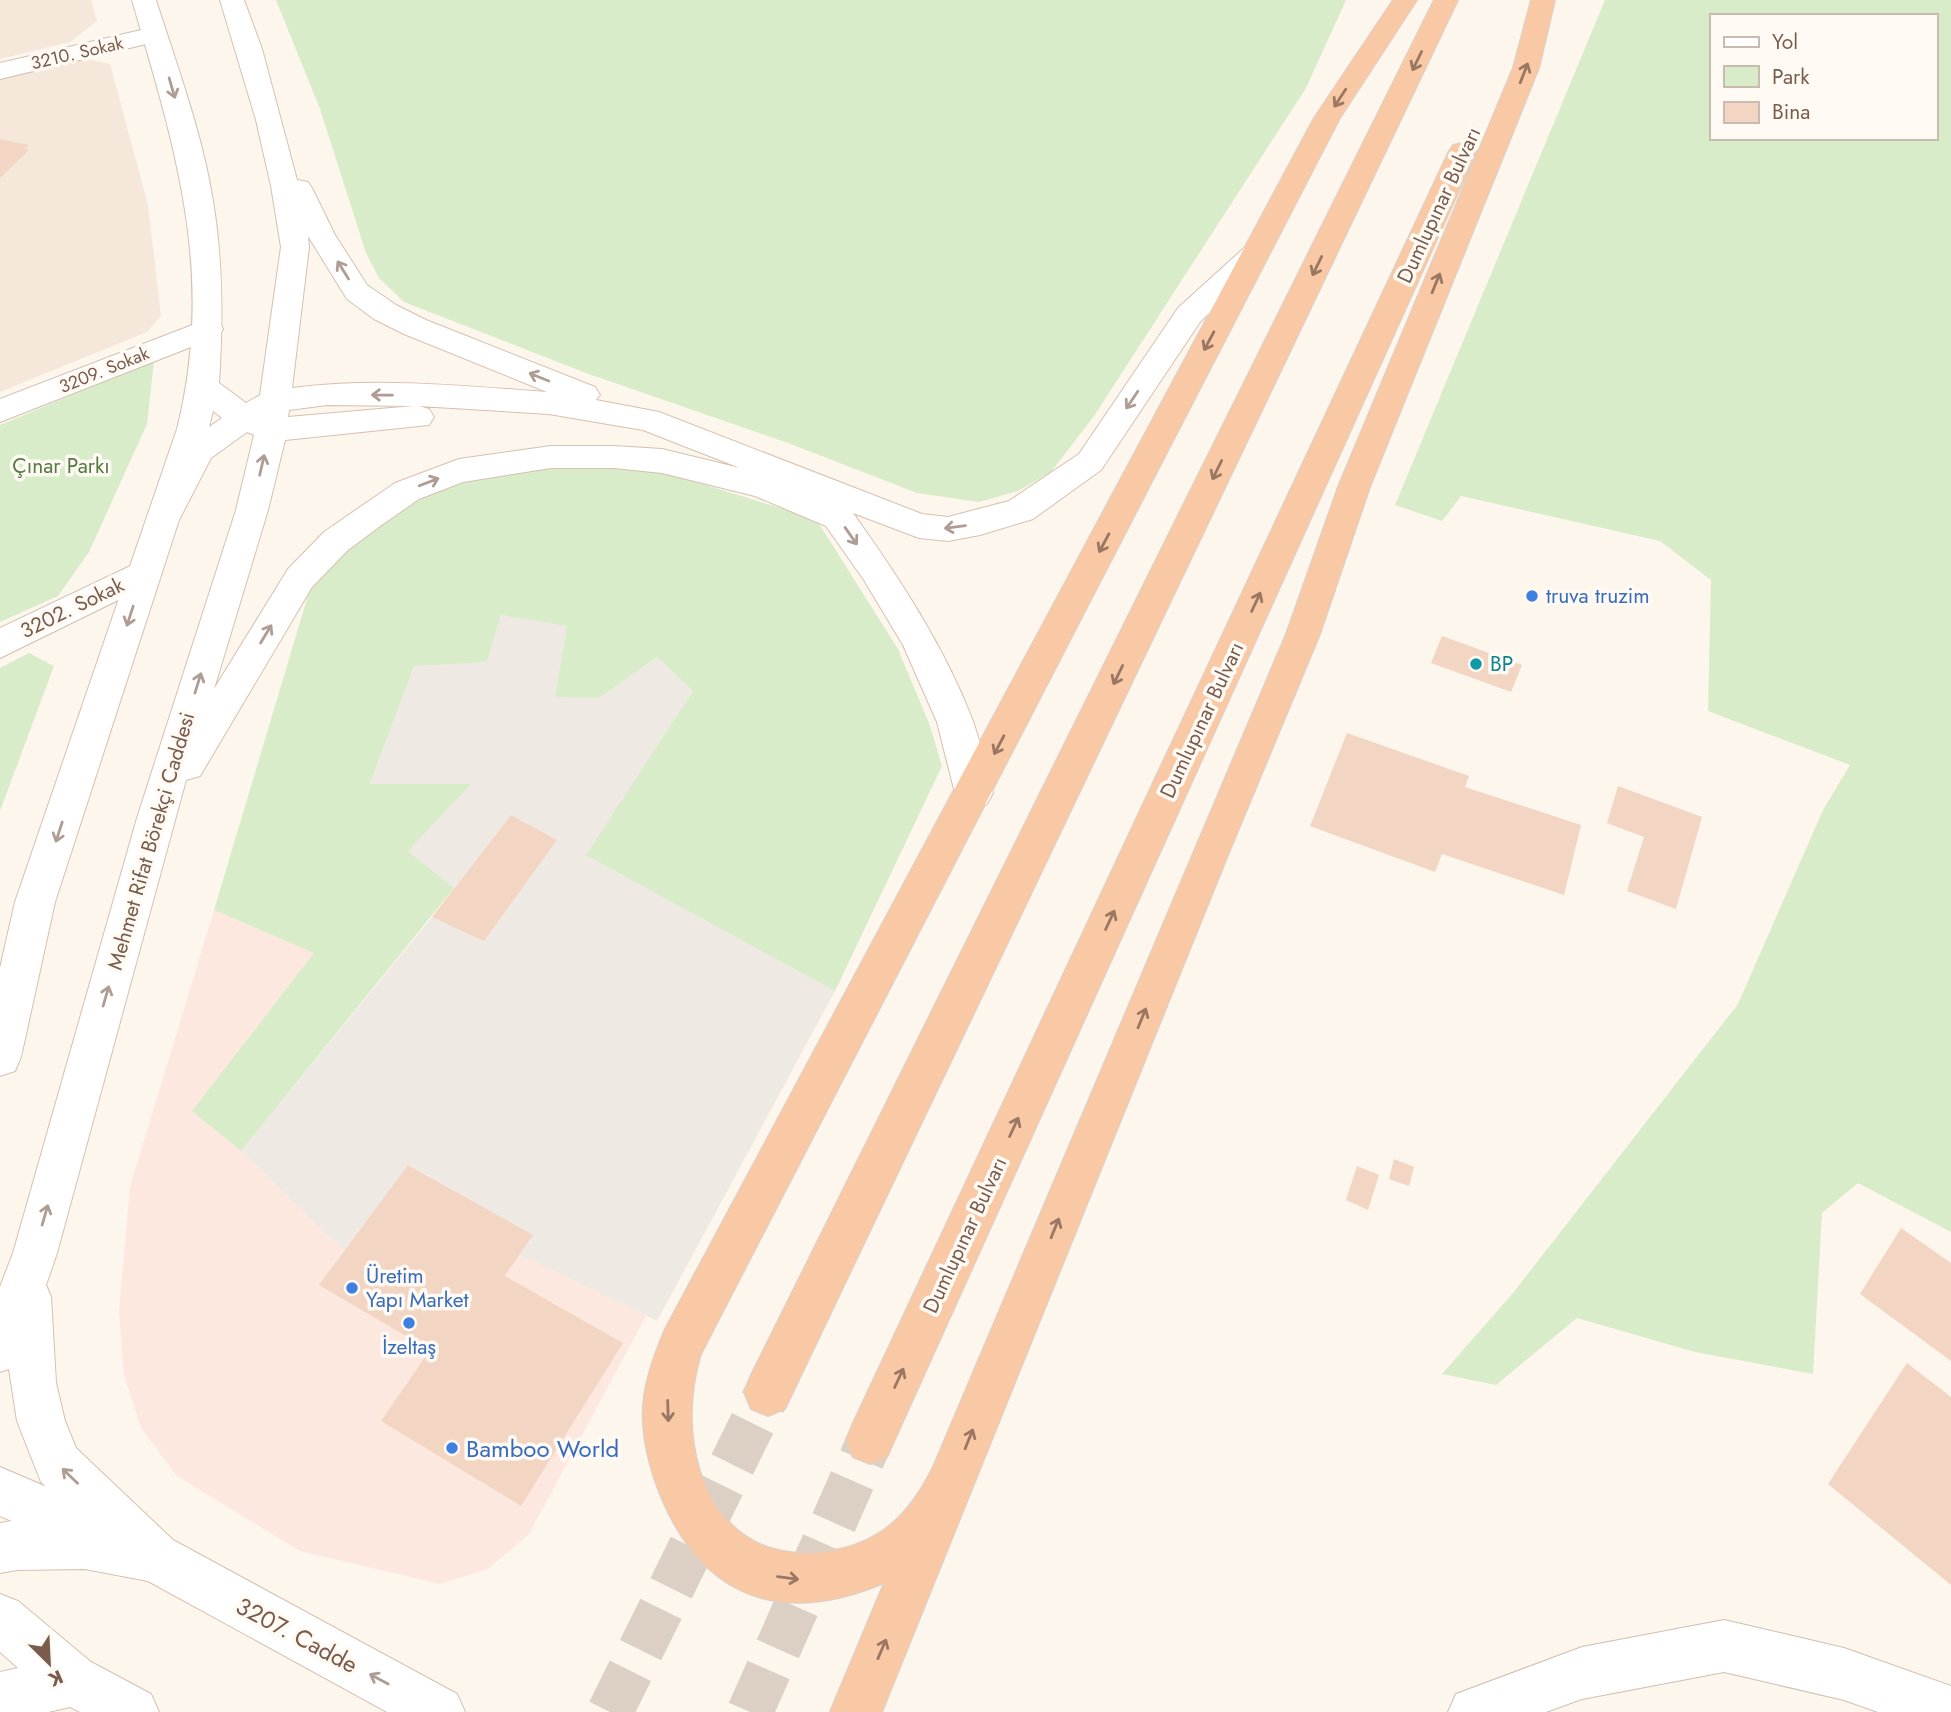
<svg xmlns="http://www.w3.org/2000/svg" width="1951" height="1712" viewBox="0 0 1951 1712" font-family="Jost,sans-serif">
	<rect width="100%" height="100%" fill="#fdf6ec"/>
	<path fill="#f5e8da" d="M0,0H91L97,21L70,42L0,59Z
		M82,58L110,64L148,205L161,316L147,332L0,392V78Z"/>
	<path fill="#fde8e0" d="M214,910L315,952L192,1111L241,1151L344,1251L408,1165L533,1235L520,1254L646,1316L529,1534L488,1569L440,1584L300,1551L177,1476L141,1428L124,1375L119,1311L130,1187Z"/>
	<path fill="#efe9e4" d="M501,615L567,625L556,696L599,698L657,657L693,691L587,855L835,991L657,1321L519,1254L533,1235L409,1165L344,1251L241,1151L432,917L484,940L557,840L511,815L454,888L408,851L470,784L370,785L414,665L487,662Z"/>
	<path fill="#d8ecc9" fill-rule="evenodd" d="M276,0H1346L1306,88L1094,416L1051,472L1018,491L979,502L917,493L788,443L586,373L404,302L379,278L366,253L320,109Z
		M1605,0H1951V1232L1858,1183L1822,1213L1813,1374L1695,1352L1577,1318L1496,1385L1442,1374L1513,1293L1738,1004L1823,810L1850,765L1708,711L1711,580L1660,541L1461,496L1442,521L1395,505ZM1711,16H1935V138H1711Z
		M154,361L147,424L89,552L58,596L0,622V425Z
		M625,466L683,478L816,519L898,649L930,726L942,766L835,991L586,855L693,691L657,657L599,698L555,697L567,626L501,615L487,662L414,666L370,784H471L408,851L454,888L241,1151L192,1111L314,953L214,910L309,592L347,550L403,503L442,484L504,468Z
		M29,653L54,666L0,811V668Z"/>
	<path fill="#f3d5c3" d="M0,139L29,145L24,149L29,150L0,178Z
		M1442,636L1522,665L1511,692L1431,663Z
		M1347,733L1469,776L1465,787L1581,825L1564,895L1442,854L1435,872L1310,826Z
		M1618,786L1702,817L1676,909L1627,891L1644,837L1607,823Z
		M511,815L557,840L484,941L432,917Z
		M1394,1159L1414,1167L1409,1186L1389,1179Z
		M408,1165L533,1235L505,1276L623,1343L521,1506L381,1421L430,1350L319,1285Z
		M1357,1166L1379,1175L1368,1210L1346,1200Z
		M1901,1228L1951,1263V1361L1860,1294Z
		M1907,1363L1951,1397V1585L1828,1484Z"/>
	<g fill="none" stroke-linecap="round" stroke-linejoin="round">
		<path stroke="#dcd0c4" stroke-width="46" stroke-dasharray="46 23" stroke-linecap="butt" d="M610,1712L768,1392
			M750,1712L870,1440"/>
		<g stroke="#d1beb0" stroke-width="2">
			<path id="minor" d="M154,27L163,30L167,35L163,40L0,79V63Z
				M208,319L219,322L223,329L219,336L0,422V399Z
				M145,559L157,563L162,572L157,581L0,658V628Z
				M1724,1620L1844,1648L1951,1686V1712H1878L1844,1700L1724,1672L1582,1699L1546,1712H1448L1456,1694L1582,1647Z"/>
		</g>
		<g stroke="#d1beb0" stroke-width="2">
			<path id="tertiary" d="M0,1467L131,1523L139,1540L131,1557L114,1565L0,1516Z"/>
		</g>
		<g stroke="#d6c0b0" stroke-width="2">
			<path id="secondary" d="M132,0H156C177,66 202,132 213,201C223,261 223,322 219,383L246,403L260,395L281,247L271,186L256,120L220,0H244L262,49L297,180L308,182L312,188L335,235L367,285L396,305L426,320L595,387L600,395L596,400L659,412L922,514L948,517L1009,501L1079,454L1178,308L1244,248L1254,246L1264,248L1268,255L1200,322L1101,470L1033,519L980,535L948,541L919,538L853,513C900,579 944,646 973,721C981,744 986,769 993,793L987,804L974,809L961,804L955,793L937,722L903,645L864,580L826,526L755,496L662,473L614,468H551L463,482L419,499L383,524L348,550L312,587L200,776L186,780L57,1253L46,1285L51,1297L56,1383L65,1421L76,1448L173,1540L457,1694L465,1712H387L148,1581L85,1569L17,1570L0,1573V1523L17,1520L79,1519L41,1482L17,1421L9,1369L0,1372V1287L13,1253L137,818L236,510L254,435L247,432L211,458L179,520L55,902L21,1057L15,1071L0,1076V968L15,902L177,429C216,273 175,148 132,0ZM308,236L347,299L374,319L404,334L547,392C463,386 376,377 292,388L309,247ZM327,405L414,406L288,417L289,410ZM419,406L549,414L643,430L740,468L662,449L614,446H551L459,459L395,483L324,532L288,569L214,689L268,510L285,440L429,425L434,417L429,409ZM213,411L222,418L209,427Z
				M0,1594L18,1601L91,1662L151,1694L159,1712H80L70,1707L48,1712H0V1672L18,1668L0,1652Z"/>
		</g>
		<g stroke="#dad1cd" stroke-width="2">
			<path id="trunk" d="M1393,0H1417L1340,118L701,1354C672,1448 711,1571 830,1551C883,1542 910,1513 933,1467L1286,634L1338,487L1513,68L1531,0H1555L1539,68L1370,487L1320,634L1228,855L882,1712H830L884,1583C785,1625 705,1601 662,1499C650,1471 641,1436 643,1406C645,1379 655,1353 665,1329L1314,118Z
				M1434,0H1458L785,1409L768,1416L751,1409L744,1392L751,1375Z
				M1463,143L1473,145L1477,151L887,1457L870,1464L853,1457L846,1440L853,1423L1449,151L1453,145Z"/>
		</g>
		<use href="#minor" fill="#fff" fill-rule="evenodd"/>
		<use href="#tertiary" fill="#fff" fill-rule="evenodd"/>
		<use href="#secondary" fill="#fff" fill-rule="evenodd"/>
		<use href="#trunk" fill="#f9c8a4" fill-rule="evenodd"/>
	</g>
	<defs><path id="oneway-shaft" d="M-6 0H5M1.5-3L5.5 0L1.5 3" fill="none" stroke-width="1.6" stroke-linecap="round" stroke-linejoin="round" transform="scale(1.75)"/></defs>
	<g stroke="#9a7763">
		<use href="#oneway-shaft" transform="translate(1417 61) rotate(116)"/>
		<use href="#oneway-shaft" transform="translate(1524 73) rotate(-69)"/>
		<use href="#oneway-shaft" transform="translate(1340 98) rotate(123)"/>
		<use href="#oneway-shaft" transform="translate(1317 266) rotate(116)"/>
		<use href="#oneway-shaft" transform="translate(1436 283) rotate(-68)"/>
		<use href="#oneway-shaft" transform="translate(1209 341) rotate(118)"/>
		<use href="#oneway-shaft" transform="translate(1217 470) rotate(116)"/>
		<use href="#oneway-shaft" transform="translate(1104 543) rotate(118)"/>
		<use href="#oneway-shaft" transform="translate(1256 602) rotate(-65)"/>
		<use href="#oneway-shaft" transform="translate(1118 675) rotate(116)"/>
		<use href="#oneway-shaft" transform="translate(999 745) rotate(118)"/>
		<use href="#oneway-shaft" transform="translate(1110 920) rotate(-65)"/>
		<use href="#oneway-shaft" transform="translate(1142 1018) rotate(-68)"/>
		<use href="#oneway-shaft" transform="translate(1014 1127) rotate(-65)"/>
		<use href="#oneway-shaft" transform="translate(1055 1228) rotate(-68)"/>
		<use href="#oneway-shaft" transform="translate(899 1378) rotate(-65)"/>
		<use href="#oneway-shaft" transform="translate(668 1411) rotate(88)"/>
		<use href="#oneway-shaft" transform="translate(969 1439) rotate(-68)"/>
		<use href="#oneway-shaft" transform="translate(788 1578) rotate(7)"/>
		<use href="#oneway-shaft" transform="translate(882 1649) rotate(-67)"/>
	</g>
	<g stroke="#af9d94">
		<use href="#oneway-shaft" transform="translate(172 88) rotate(74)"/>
		<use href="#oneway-shaft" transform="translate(343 270) rotate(-122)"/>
		<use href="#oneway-shaft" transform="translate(539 377) rotate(-158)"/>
		<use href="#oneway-shaft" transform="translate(382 395) rotate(-179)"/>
		<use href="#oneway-shaft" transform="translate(1132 400) rotate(124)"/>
		<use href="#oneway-shaft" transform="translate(262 465) rotate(-77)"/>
		<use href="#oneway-shaft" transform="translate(429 482) rotate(-21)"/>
		<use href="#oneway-shaft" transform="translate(955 527) rotate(173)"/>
		<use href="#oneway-shaft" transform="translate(851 536) rotate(55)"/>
		<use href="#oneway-shaft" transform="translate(130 616) rotate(108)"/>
		<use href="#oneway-shaft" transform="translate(266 634) rotate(-59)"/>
		<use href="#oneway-shaft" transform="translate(198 683) rotate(-73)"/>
		<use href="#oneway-shaft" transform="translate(59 832) rotate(108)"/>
		<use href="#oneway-shaft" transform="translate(106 996) rotate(-74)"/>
		<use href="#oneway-shaft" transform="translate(45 1215) rotate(-74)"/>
		<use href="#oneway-shaft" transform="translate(70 1476) rotate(-136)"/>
		<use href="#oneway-shaft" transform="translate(379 1679) rotate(-152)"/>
	</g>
	<g fill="#3f7fe0" stroke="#fffaf3" stroke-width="2.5">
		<circle cx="1532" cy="596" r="7"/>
		<circle cx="352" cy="1288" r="7"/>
		<circle cx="409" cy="1323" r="7"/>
		<circle cx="452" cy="1448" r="7"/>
	</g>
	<circle fill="#0f9aa8" stroke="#fffaf3" stroke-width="2.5" cx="1476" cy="664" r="7"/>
	<g text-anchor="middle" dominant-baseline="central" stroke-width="7" stroke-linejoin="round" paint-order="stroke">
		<g font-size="18" fill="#7a5c4d" stroke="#fffaf3">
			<text transform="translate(77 53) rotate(-13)">3210. Sokak</text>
			<text transform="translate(104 370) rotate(-22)">3209. Sokak</text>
		</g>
		<g font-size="21" fill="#7a5c4d" stroke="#fffaf3">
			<text transform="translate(1439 205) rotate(-65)">Dumlupınar Bulvarı</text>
			<text transform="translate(72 608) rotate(-26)">3202. Sokak</text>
			<text transform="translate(1202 720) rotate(-65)">Dumlupınar Bulvarı</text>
			<text transform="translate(151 841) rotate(-74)">Mehmet Rifat Börekçi Caddesi</text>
			<text transform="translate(965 1235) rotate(-65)">Dumlupınar Bulvarı</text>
		</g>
		<g font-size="21" fill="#537a41" stroke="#fffaf3">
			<text x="61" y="466">Çınar Parkı</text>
		</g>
		<g font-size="21" fill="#366cbe" stroke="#fffaf3" text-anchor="start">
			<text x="1546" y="596">truva truzim</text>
			<text x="366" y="1276">Üretim<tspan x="366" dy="24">Yapı Market</tspan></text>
			<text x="409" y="1347" text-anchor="middle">İzeltaş</text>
		</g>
		<g font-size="21" fill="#0d838f" stroke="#fffaf3" text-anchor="start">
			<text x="1490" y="664">BP</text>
		</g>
		<g font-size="24" fill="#366cbe" stroke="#fffaf3" text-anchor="start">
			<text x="466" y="1448">Bamboo World</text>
		</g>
		<g font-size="24" fill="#7a5c4d" stroke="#fffaf3">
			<text transform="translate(297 1635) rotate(28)">3207. Cadde</text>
		</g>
	</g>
	<rect x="1710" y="14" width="228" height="126" fill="#fffaf3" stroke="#cabbb1" stroke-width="2"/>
	<rect x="1724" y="37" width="35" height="10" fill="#ffffff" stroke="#cabbb1" stroke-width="2"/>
	<text x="1772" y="49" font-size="21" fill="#7a5c4d">Yol</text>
	<rect x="1724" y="66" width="35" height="21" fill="#d8ecc9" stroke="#cabbb1" stroke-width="2"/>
	<text x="1772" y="84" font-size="21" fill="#7a5c4d">Park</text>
	<rect x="1724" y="102" width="35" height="21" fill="#f3d5c3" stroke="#cabbb1" stroke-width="2"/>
	<text x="1772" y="119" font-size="21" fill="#7a5c4d">Bina</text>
	<g transform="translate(49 1663) rotate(156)" stroke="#fffaf3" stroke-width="5" paint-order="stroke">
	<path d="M0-5L12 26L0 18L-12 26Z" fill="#7a5c4d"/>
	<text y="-10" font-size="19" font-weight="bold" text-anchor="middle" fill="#7a5c4d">K</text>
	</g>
</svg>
